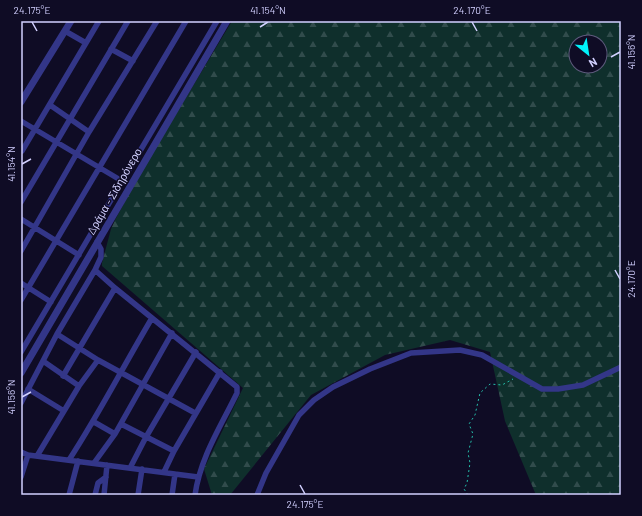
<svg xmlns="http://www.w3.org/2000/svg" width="642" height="516" viewBox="0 0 642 516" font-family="Barlow,sans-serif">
	<defs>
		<pattern id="forest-firs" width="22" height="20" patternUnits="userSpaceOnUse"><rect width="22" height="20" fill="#0f2f2c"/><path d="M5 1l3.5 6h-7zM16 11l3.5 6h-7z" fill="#314c4c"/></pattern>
	</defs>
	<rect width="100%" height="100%" fill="#0f0c25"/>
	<path fill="url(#forest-firs)" fill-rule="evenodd" d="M232,21H621V495H536L505,421L490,352L450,340L385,355L311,395L230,495H212L204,469L243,388L102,266V263L111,229L115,220L139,176ZM576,42H600V66H576Z"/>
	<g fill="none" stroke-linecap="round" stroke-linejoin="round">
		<path stroke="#24bfab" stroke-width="1" stroke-dasharray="2 3" stroke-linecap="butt" d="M468,495L464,489L467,483L470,463L468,453L473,434L469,424L475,415L480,393L490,384L502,385L513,379"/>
		<path stroke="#333688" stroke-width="5.5" d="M65,31L86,43
			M111,49L133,61
			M50,105L89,132
			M21,121L122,181
			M22,151L99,21
			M21,202L128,21
			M21,219L79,255
			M21,251L89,132L157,21
			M95,270L115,288L237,387V393C221,426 200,458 195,495
			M21,283L51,302
			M21,300L186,21
			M21,352L217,21
			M98,360L195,413
			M43,361L79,386
			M63,376L115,288
			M28,389L64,411
			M21,403L57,334L95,270L101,257V249L97,242
			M94,422L115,434
			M121,424L174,451
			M21,452L28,455L198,477
			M37,456L79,386L98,360L57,334
			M69,460C99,414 124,365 152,318
			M94,463L115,434L172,333
			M130,468L146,437L196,352
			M164,472L174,451L220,372
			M21,477L28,455
			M69,495L78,461
			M95,495L98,483L106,477
			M104,495L107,465
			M138,495L142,469
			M172,495L175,474
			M257,495L266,473L299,415L314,400L333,387L370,369L411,353L460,350L482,355L542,389H558L583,385L621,367"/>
		<path stroke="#333688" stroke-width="7" d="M21,102L71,21
			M21,373L227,21"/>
	</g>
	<path fill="none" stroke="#d2d0ff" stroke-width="1.5" d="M32,22L37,31M472,22L477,31M260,27L268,22M611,57L620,52M22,164L31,159M615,270L620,279M22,397L31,392M300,485L305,494"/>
	<g text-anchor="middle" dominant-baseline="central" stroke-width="3" stroke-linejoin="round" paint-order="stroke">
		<g font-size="11" fill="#d2d0ff" stroke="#0f0c25">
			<text transform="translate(114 191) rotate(-60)">Δράμα - Σιδηρόνερο</text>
		</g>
	</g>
	<rect width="642" height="516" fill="none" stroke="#0f0c25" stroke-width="44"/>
	<g transform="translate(588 54) rotate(150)"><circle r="19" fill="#0f0c25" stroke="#5d5a7c"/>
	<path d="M0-3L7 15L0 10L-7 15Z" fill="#00f3fb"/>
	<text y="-6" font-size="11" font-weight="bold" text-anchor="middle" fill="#d2d0ff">N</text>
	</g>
	<rect x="22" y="22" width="598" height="472" fill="none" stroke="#d2d0ff" stroke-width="1.5"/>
	<g font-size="10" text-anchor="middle" fill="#d2d0ff">
		<text x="32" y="14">24.175°E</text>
		<text x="268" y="14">41.154°N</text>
		<text x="472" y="14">24.170°E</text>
		<text transform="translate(631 52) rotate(-90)" y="4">41.156°N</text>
		<text transform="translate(11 164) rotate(-90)" y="4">41.154°N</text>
		<text transform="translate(631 279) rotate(-90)" y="4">24.170°E</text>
		<text transform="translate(11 397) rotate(-90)" y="4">41.156°N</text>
		<text x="305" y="508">24.175°E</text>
	</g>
</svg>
